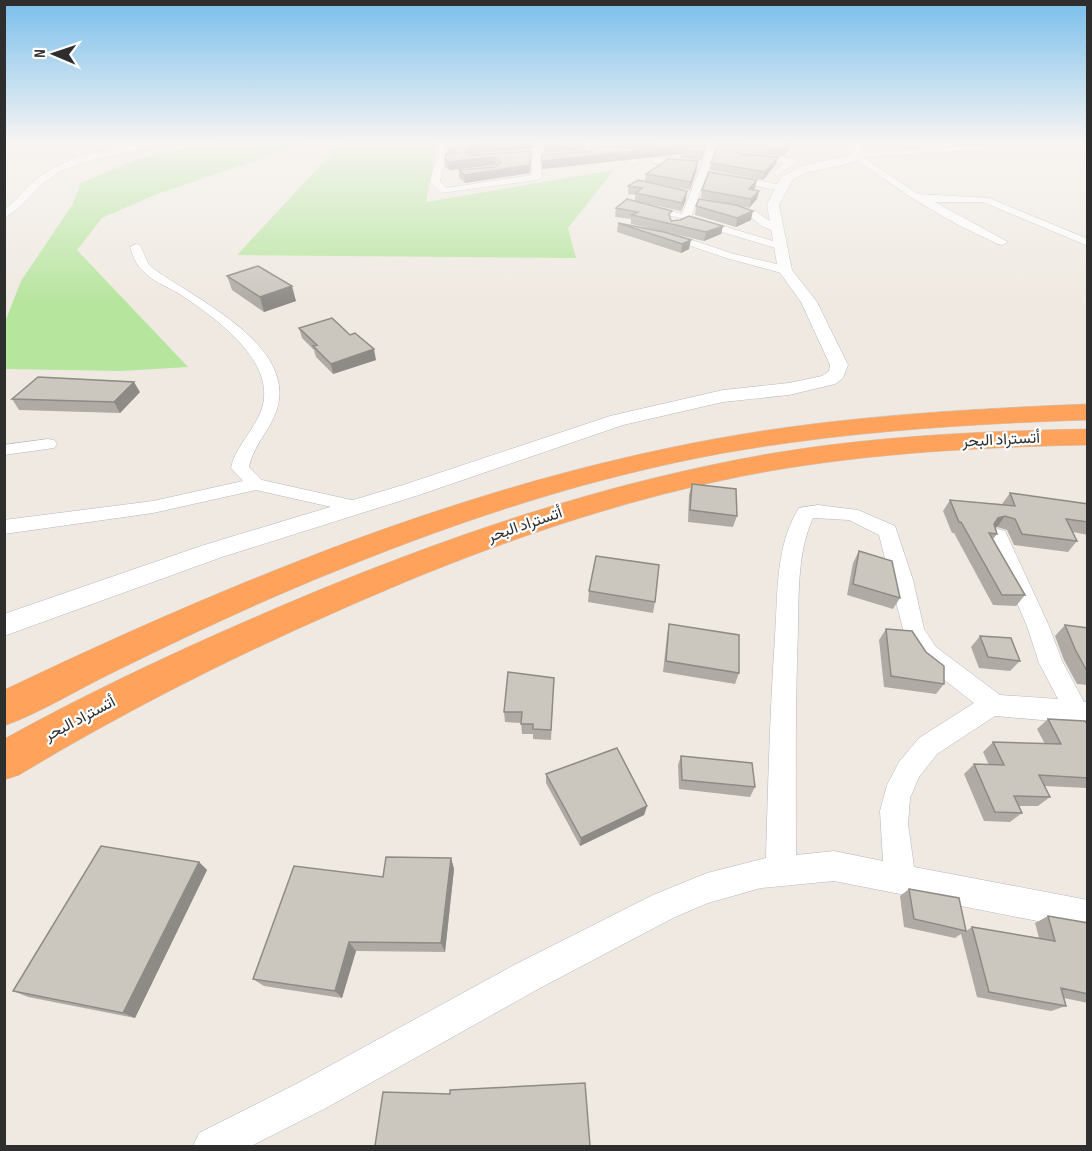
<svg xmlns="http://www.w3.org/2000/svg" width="1092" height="1151" viewBox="0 0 1092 1151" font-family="'Sofia Sans Condensed',Vazirmatn,sans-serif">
	<rect width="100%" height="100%" fill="#efe9e1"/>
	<path fill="#b6e59e" d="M219,142H311L157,194L102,218L77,250L188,367L121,371L5,369V322L21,281L72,205L81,183L137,159Z
		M342,142H436L426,202L614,170L568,228L576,258L237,255Z"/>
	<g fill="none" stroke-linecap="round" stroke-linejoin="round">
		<g stroke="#b4b7c1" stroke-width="1">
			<path id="minor" d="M158,142H174L91,160L61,171L43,183L19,208L4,218V210C18,199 28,184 42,175C75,152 120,148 158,142Z
				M440,142H448L440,181L446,188L532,175V159L537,142H545L540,159L542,177L537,180L441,193L430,182Z
				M586,142H594L592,156L563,159L559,156L563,153L585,152Z
				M649,142H657C650,151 641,163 629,163V159Z
				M689,142H700L742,154L793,158L797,161L777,176L773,173L785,163L741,159L715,151L690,220L642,210L641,208L646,205L682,214L708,149Z
				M991,145V149H988L862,157L918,194L989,198L1088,239V246L983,202H935L1008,242L1002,245L998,244L960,226L912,198L852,157L857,152Z
				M656,158L692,161L696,164L692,167L653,163V159Z
				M729,175L781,185L786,188L781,191L726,180V176Z
				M726,205L755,211L782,229L781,231H773L762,226L748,215L722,210L721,208Z
				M696,218L783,244L785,246L779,249L692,223V219Z
				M665,231L734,254L789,267L791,270L785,274L726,258L661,236V232Z
				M136,244L140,245L148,263L154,269C192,297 287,340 279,400C276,425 254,442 249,467L262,480L365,503L367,507L365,511L358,513L256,490L153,513L4,534V520L153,501L243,481L231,468C236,443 262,424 264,398C268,354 210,314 178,293C166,286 152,281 143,271C136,265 133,256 130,247Z
				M48,439L54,440L57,444L54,448L4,455V445Z
				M818,505L858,510L895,526L913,580L924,629L936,647L1000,695L1058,699L1039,663L1027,626L988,536L991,531L998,529L1005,531L1049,626L1062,661L1084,702H1088V724L995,716L937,754L919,777L910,798L908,824L914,867L1088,900V931L834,881L761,888L708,903L675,917L540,988L326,1108L251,1146H193L199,1133L300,1082L516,964L653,895L707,873L766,858C768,784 770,710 775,637C778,594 775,546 799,508ZM813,518L849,520L879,535L905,637L920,661L974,703L919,738L899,762L887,785L880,811L883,861L834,851L796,855C796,780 795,705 798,631C799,593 797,553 813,518Z"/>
		</g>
		<g stroke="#b4b7c1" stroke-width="1">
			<path id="tertiary" d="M843,142H854L862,147L860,159L843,165L807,172L793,179L779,205L792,270L817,302L848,365L843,378L835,384L789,395L723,402L623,425L419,495L222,557L4,636V614L204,545L403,485L610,416L723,390L789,383L822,376L829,371L830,365L801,302L778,270L767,205L779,180L785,175L800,167L851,155L853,150Z"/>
		</g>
		<g stroke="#c9c9c9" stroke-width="1">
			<path id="motorway" d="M1088,404V420C965,424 844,432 724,453C592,477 464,519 341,569C263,600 187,636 112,673C77,690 42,712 4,726V690C233,581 469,483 720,438C841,416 965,409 1088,404Z
				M1088,429V445C981,447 875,453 770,471C619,498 477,549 338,611C228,659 122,713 19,775L4,780V739C96,688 192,644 288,603C444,537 602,483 768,454C874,436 981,431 1088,429Z"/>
		</g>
		<use href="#minor" fill="#fff" fill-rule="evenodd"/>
		<use href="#tertiary" fill="#fff" fill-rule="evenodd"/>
		<use href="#motorway" fill="#ffa35c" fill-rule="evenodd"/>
	</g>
	<path fill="#afaba4" d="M595,142H703L705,150L701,160L681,158V154L542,169L648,147L596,144Z
		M707,142H775L790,143L788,151L784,156L742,152Z
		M448,145L532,149L472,153L470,154L472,155L531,151L530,173L465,183L459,178V170L495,167L496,166L495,165L449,170L445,167V159L450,154L448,152Z
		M711,163L776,164L763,180L710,170Z
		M697,169L690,190L658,184L686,200L681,211L635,201V195L628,194V186L645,181L646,174Z
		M755,188L754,190L757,199L749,208L701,198L702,190Z
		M627,199L671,221L723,226L721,234L704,241L631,224V219L615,217L616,208Z
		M696,206L751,220L736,227L695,215Z
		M618,223L664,232L689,249L681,253L617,232Z
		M227,276L296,301L264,312L232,290Z
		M299,328L376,360L333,374L316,357L314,350L302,338Z
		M140,392L120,413L19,410L12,399Z
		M692,484L737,516L733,527L688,522L689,495Z
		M1010,493L1088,504V535L1073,532L1077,541L1068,552L1014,545L1007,530L997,527L995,528L997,534L993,539L1025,595L1016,606L993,605L954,533H952L943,511L950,500L1002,504Z
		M859,551L900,598L893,609L847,595L853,563Z
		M589,591L655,602L653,613L588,602Z
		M669,624L739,673L735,684L663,672L667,635Z
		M1065,625L1088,628V685L1077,684L1064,660L1055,636Z
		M886,629L944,684L936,694L884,687L879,640Z
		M980,636L1020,661L1010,671L979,668L971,647Z
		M554,678L551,740L533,739V734H522L521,723L505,722L504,712Z
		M1048,719L1088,725V788L1044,786L1050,797L1038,806H1018L1022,813L1010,822L984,821L964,774L974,764L989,765L983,752L993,742L1045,744L1037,729Z
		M681,756L755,787L750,797L679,789L678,765Z
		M546,774L647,806L644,815L580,846L546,783Z
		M451,858L454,869L445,952L356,951L342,998L264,986L253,979L383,877Z
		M199,862L207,870L135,1018L28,997L13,991Z
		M909,889L966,931L972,927L1039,938L1035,923L1048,916L1088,923V1003L1064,998L1066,1006L1051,1011L977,997L961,934L955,938L904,927L900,896Z"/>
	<path fill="#8e8b86" d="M527,142H536L532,149L472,153L466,158L465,150L471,145Z
		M585,142L583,150L544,153V146Z
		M706,143L705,150L701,160L702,152Z
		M790,143L788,151L784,156L786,148Z
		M689,145L682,150L681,154L542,169V161Z
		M531,151L530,173L465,183L464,175L530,165Z
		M494,157L495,165L449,170L448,162Z
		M778,157L776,164L763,180L765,172Z
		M698,161L697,169L690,190L691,182Z
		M757,180L755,188L747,197L749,189Z
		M687,191L686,200L681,211L682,203Z
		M759,191L757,199L749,208L751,199Z
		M753,211L751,220L736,227L737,218Z
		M723,226L721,234L704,241L706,232Z
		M691,240L689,249L681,253L682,244Z
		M292,286L296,301L264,312L260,297Z
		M374,349L376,360L333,374L331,364Z
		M134,382L140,392L120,413L114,402Z
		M1005,516L997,527L990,529L998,518Z
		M647,806L644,815L580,846L581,838Z
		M451,858L454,869L445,952L441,943Z
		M199,862L207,870L135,1018L123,1013Z
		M349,942L356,951L342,998L335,991Z"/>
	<path fill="#cbc7bf" stroke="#8e8b86" stroke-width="1.5" d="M448,142H527L471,145L465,150L472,155L531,151L530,165L464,175L459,170L495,167L501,162L494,157L448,162L445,159L446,154L458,152L448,145Z
		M545,142H583L544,146Z
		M652,142H703L706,143L702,152L682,150L689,145L542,161V155L590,151L595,146L648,148L654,143Z
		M735,142H775L790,143L786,148L744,144Z
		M718,146L742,154L778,157L765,172L711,163Z
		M668,159L698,161L691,182L646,174Z
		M709,172L757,180L749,189L759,191L751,199L702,190Z
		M638,180L687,191L682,203L636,193L642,188L628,186Z
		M627,199L672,211L669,214L671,221L680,220L689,216L723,226L706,232L632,215L638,212L616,208Z
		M699,199L736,205L753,211L737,218L696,206Z
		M618,223L664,232L691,240L682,244Z
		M258,266L292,286L260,297L227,276Z
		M332,318L350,335L355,333L374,349L331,364L313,346L317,345L299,328Z
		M38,377L134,382L114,402L12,399Z
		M692,484L736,489L737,516L690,510Z
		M1010,493L1088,504V522L1066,519L1077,541L1022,534L1015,519L1005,516L998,518L994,524L997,534L989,533L1025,595H1002L961,522H959L950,500L1015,506Z
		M859,551L892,561L900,598L853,584Z
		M596,556L659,565L655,602L589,591Z
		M669,624L739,635V673L666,661Z
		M1065,625L1088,628V673L1075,649Z
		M886,629L912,631L926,652L944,666V684L891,676Z
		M980,636L1011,638L1020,661L988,657Z
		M508,672L554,678L551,730L533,729V724H521L522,712H504Z
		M1048,719L1085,721L1088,725V778L1039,775L1050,797L1014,796L1022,813L995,812L974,764L1004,765L993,742L1061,744Z
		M617,748L647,806L581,838L546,774Z
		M681,756L752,763L755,787L682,780Z
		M101,846L199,862L123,1013L13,991Z
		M386,857L451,858L441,943L349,942L335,991L253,979L294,866L383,877Z
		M909,889L959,898L966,931L914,919Z
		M1048,916L1088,923V994L1061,988L1066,1006L989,992L972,927L1055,941Z
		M585,1083L590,1146H375L383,1092L450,1094V1090Z"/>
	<linearGradient id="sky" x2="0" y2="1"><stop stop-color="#7abfeb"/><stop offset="0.47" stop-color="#f8f5f2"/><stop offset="1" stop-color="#f8f5f2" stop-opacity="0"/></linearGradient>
	<rect width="1092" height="303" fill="url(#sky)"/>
	<g text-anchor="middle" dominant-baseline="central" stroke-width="4.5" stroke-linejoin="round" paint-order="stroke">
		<g font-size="16" fill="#2e2e2e" stroke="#fff">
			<text transform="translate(1001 440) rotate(-3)">أتستراد البحر</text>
			<text transform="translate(525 525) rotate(-19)">أتستراد البحر</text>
			<text transform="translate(80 719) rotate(-28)">أتستراد البحر</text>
		</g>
	</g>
	<rect width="1092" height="1151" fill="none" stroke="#2e2e2e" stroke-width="12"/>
	<g transform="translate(54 54) rotate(272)" stroke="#ffffff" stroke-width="4.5" paint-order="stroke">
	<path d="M0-4.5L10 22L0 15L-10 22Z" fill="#2e2e2e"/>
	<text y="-9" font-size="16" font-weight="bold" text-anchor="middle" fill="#2e2e2e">N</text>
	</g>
</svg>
